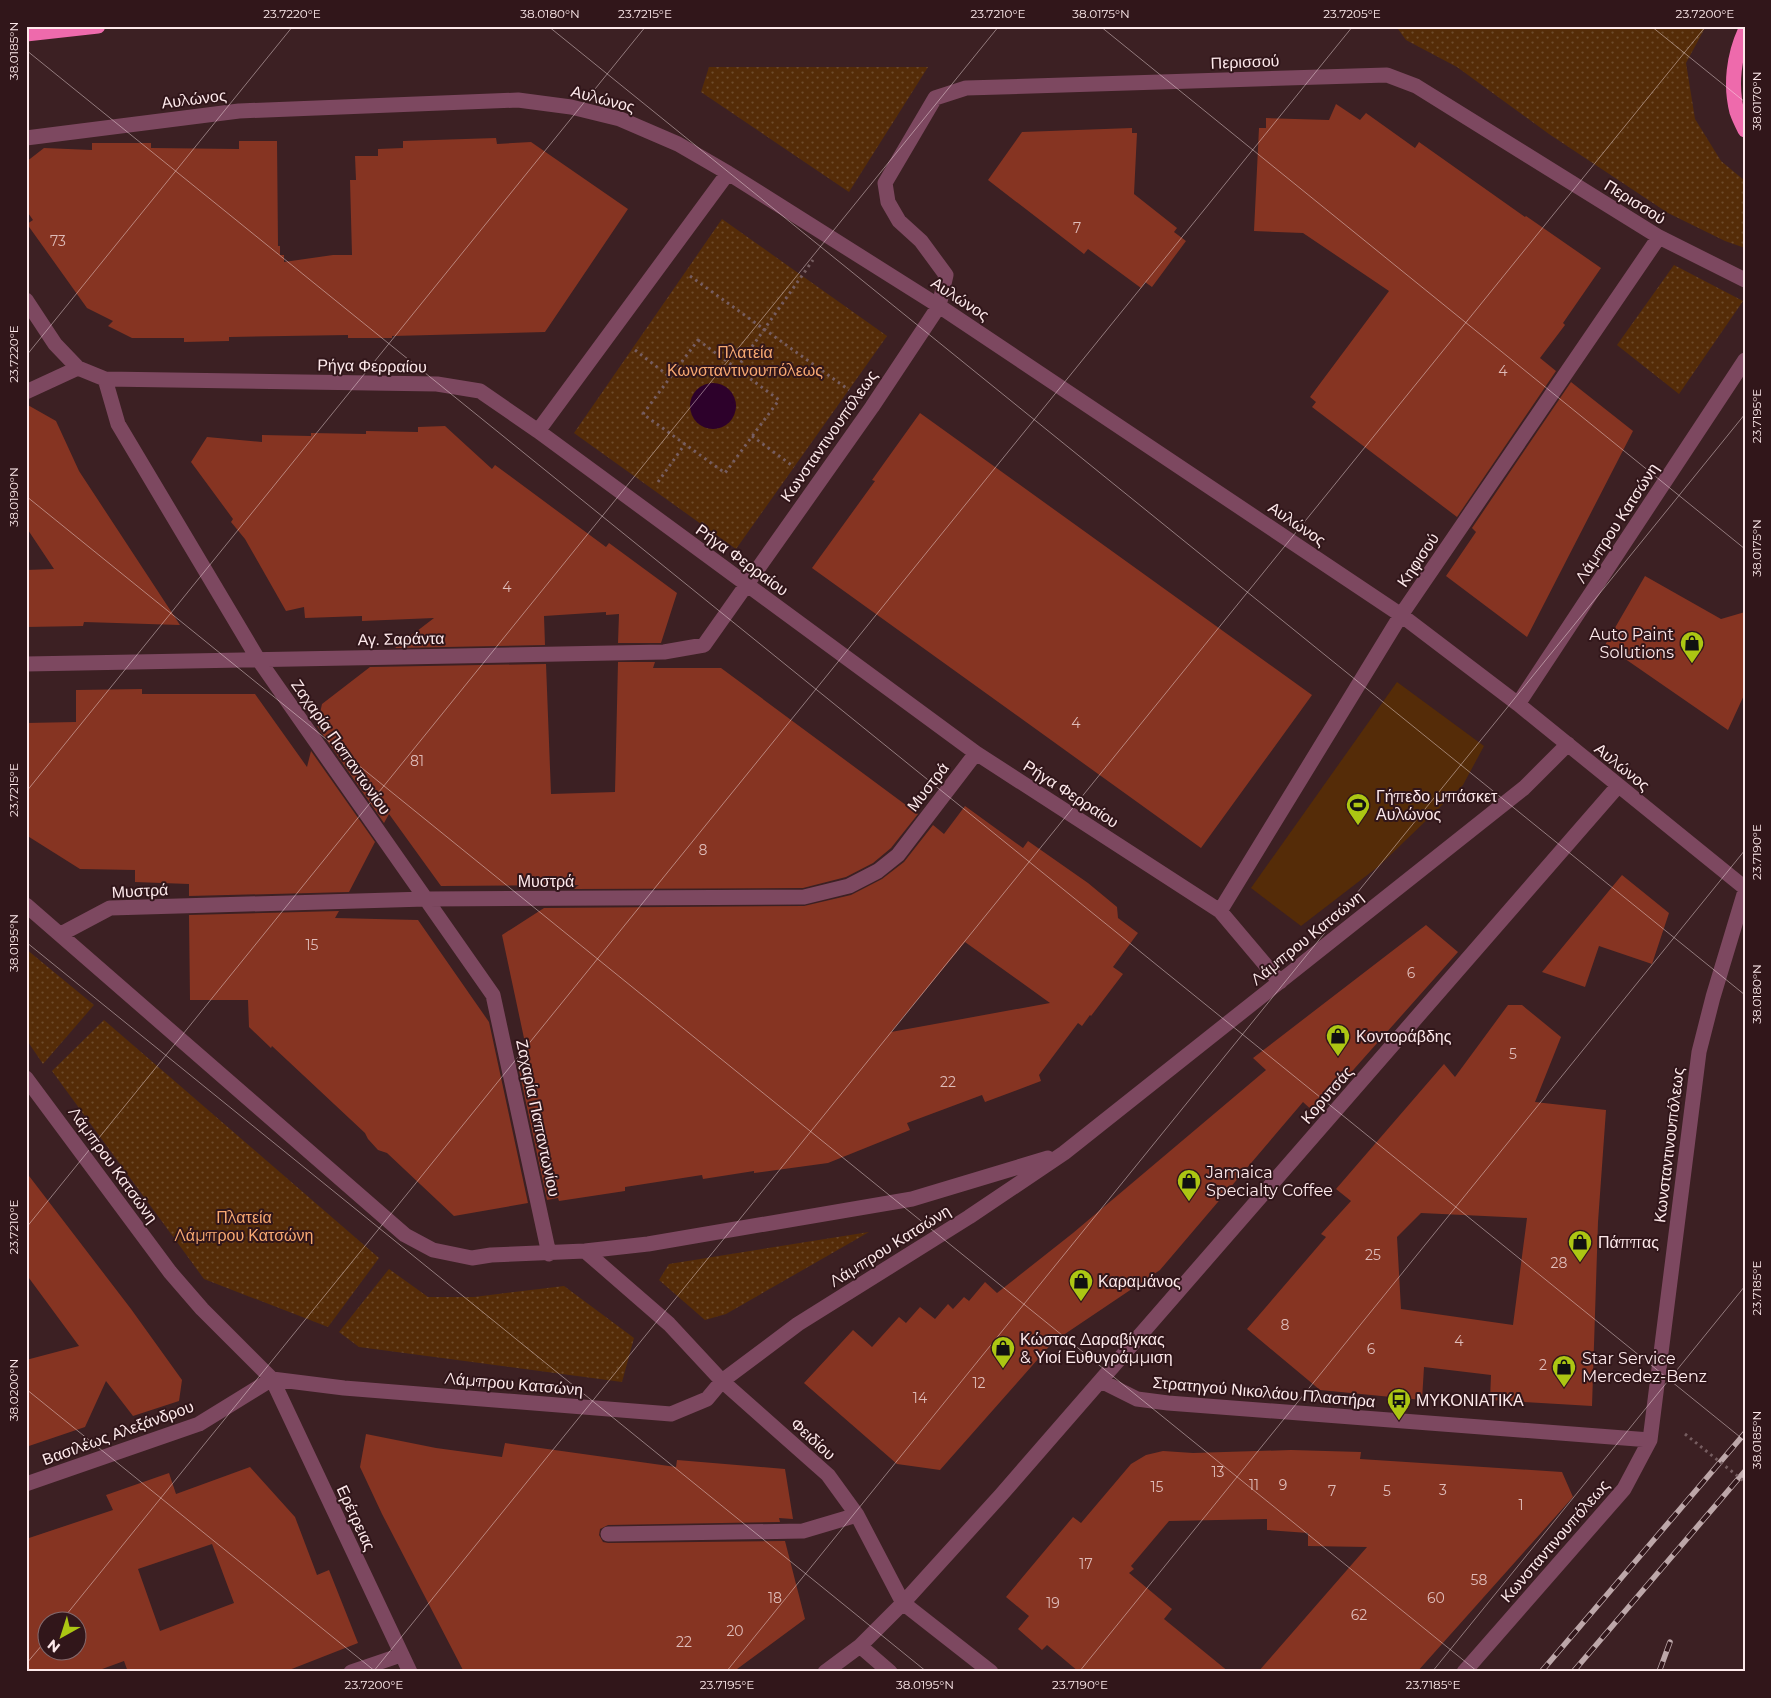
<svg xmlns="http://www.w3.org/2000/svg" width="1771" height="1698" viewBox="0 0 1771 1698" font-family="Montserrat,sans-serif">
	<defs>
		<pattern id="grass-dots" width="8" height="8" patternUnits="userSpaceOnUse" patternTransform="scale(1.25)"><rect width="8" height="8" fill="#552c08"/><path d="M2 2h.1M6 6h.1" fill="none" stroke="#6e4b2c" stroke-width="1.8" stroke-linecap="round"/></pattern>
	</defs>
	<rect width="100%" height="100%" fill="#3c2023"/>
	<path fill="url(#grass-dots)" d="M1422,26H1706L1686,63L1695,119L1721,161L1745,181V248L1725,241L1668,213L1549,134L1457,67L1406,40L1398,29Z
		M709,67H928L849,192L701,92Z
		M722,219L887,336L736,549L574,433Z
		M1674,265L1743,301L1679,394L1617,345Z
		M26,949L94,1005L43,1064L26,1039Z
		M104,1020L379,1258L328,1327L204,1279L52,1071Z
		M869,1232L726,1314L705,1320L659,1280L669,1264Z
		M389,1269L428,1297H474L564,1286L634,1338L622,1382L359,1347L339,1332Z"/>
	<path fill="#552c08" d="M1397,682L1484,746L1463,785L1379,866L1301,926L1251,888Z"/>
	<path fill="#2d012b" d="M690 406a23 23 0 1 1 46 0a23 23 0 1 1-46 0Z"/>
	<path fill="#863422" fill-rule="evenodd" d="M1336,104L1360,120L1366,113L1415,148L1419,142L1525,217L1526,216L1601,268L1563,323L1565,325L1540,358L1556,371L1457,517L1312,407L1316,402L1310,397L1389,291L1303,233L1254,231L1259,128H1266V118L1329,120Z
		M1132,128V133H1137L1134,194L1177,228L1174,232L1186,241L1152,287L1145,282L1141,288L1088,249L1084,254L988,180L1022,132Z
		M496,138L497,144L531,142L628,209L545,332L392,336V338H348V335L229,337V341L184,342V338H132L108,326L113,321L87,308L27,224L33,220L26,210V162L44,148L92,150V143H151V148L239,149V141H277L278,246H280V255H284V262L333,255H352L350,180H356L355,156H378V149L403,148V141Z
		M1571,382L1633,431L1527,637L1446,576L1476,532L1472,528Z
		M26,404L56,421L79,471L180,625L84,622L83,626L26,627V570L54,569L26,527Z
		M920,413L1312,695L1201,848L812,568L875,481L872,480Z
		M445,426L492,469L495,465L606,547L609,543L677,593L661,643H618L619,614L606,615V612L544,616L545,645L395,648L434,618L362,621V616L305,618L304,607L286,611L245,539L231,522L233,519L191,462L207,437L262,442V435L311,436V433L366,434V431L418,432V427Z
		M1645,576L1721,619L1745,612V693L1728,730L1605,645Z
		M618,662H655L653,668H721L918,814L891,848L873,863L846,877L803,888L573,889L579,885L441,886L389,814L384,823L317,726L322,704L370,667L546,664L551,794L615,792Z
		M142,689V694H255L307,767L311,751L375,842L349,892L189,896V884L135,882V870L80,869L26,835V723L76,722V690Z
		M965,806L1023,848L1028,841L1088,883L1117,907L1118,918L1138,933L1113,967L1123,974L1091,1016L1090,1015L1082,1026L1078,1023L1039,1075L1041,1081L985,1102L982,1095L907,1123L910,1130L828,1163L754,1173V1171L703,1179L702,1175L625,1187V1191L559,1201L558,1198L547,1200L517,1061L534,1085L502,935L544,908L804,906L851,895L882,879L904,862L933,825L944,834ZM965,942L1050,1003L891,1032Z
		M1622,875L1669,913L1652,964L1599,946L1585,987L1542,972Z
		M339,911L335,918L418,920L489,1022L528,1203L454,1216L387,1153L378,1150L368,1139L365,1133L272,1046L271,1048L249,1027L248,1000H190L189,915Z
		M1426,925L1458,952L1315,1113L1303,1102L1160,1270L1053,1342L940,1470L897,1464L804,1383L853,1330L872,1347L899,1317L906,1323L920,1307L935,1319L948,1304L953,1309L964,1297L969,1301L985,1282L997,1293L1073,1233L1266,1070L1253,1058Z
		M1508,1005H1522L1561,1037L1535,1102L1606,1110L1598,1222L1592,1406L1490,1400L1491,1375L1424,1367L1422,1400L1320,1390L1247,1329L1326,1237L1321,1234L1351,1201L1336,1189L1444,1064L1455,1077ZM1421,1213L1527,1218L1513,1325L1401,1309L1397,1237Z
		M26,1172L131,1309L182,1380L179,1401L133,1416L106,1381L85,1427L26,1447V1360L79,1346L26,1274Z
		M366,1434L436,1448L502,1457L505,1443L676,1467L677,1460L785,1469L793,1519L779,1518L780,1522L608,1525L600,1529L599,1535L603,1542L608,1543L785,1541L805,1619L733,1672H464L382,1514L360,1467Z
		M1291,1450L1361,1452L1360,1459L1562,1472L1573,1497L1417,1672H1258L1367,1547L1308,1546V1533L1267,1530V1519L1169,1521L1131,1566L1134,1569L1129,1573L1172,1609L1164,1619L1229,1672H1079L1047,1645L1042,1650L1018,1629L1029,1616L1006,1597L1073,1517L1081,1523L1131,1464L1146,1455L1163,1451L1193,1453Z
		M250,1467L295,1517L317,1575L329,1570L358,1643L284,1672H128L124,1661L94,1672H26V1539L113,1510L106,1495L169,1473L176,1494ZM212,1544L234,1603L160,1631L138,1569ZM48,1620H78V1650H48Z"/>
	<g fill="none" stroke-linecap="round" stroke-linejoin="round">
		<path stroke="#765d60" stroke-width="3" stroke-dasharray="2.5 4" stroke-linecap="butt" d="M690,276L849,390
			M698,340L779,400L725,473L643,414Z
			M635,350L670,377
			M737,368L813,260
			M752,436L794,467
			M658,482L685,444"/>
		<path stroke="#7d4860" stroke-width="15" d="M26,138L239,111L518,100L571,107L620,119L678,144L728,173L939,306L1401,615L1518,704L1745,888
			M26,300L55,344L78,368L105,379L118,424L258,659L493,995L549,1254
			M105,379L437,384L480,391L538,431L976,753L1220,911L1280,982
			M26,392L78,368
			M538,431L728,173
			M26,664L664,652L704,645L872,407L939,306L946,275L921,241L899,221L888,202L885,183L935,98L966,88L1387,75L1416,86L1659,237L1745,280
			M1518,704L1745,360
			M26,905L405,1235L433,1250L472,1258L491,1255L585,1251L648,1244L912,1199L1048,1158
			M1220,911L1401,615L1659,237
			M61,934L110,908L426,899L804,897L849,886L878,871L898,855L976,753
			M26,1078L170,1272L202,1309L272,1379L344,1388L671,1414L707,1399L722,1381L798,1324L969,1217L1064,1153L1524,788L1568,744
			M585,1251L669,1324L722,1381L828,1475L857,1515L903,1603L991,1672
			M1101,1381L1137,1399L1168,1403L1650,1440
			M26,1484L199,1424L272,1379L410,1672
			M608,1534L803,1531L857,1515
			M860,1646L890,1672
			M351,1672L401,1655
			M825,1672L860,1646L903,1603L1001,1495L1618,786
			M1464,1672L1624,1489L1650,1440L1699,1052L1713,997L1745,891"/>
		<path stroke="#ee6aac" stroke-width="15" d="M1745,31C1734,55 1730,85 1737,112C1739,118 1742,124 1745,130
			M26,34L98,26"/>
		<g stroke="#bda7a9" stroke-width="5.5">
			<path id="rail" d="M1541,1672L1745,1433
				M1573,1672L1745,1471
				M1659,1672L1670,1642"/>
		</g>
		<use href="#rail" stroke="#31161a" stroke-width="4" stroke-dasharray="11" stroke-linecap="butt"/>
		<path stroke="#765d60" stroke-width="3" stroke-dasharray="2.5 4" stroke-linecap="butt" d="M1685,1434L1745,1482"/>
	</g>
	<path fill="none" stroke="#fde9eb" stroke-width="1" stroke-opacity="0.45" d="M548,26L1745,995M1100,26L1745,549M1651,26L1745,102M26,50L1745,1441M26,356L293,26M26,496L1478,1672M26,792L646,26M26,942L927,1672M26,1228L999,26M26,1389L376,1672M62,1620L1353,26M26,1664L48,1638M373,1672L1706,26M726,1672L1745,414M1079,1672L1745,850M1432,1672L1745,1286"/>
	<defs>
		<g id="shop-pin" transform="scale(1.25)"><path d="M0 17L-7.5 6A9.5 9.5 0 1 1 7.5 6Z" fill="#acc613" stroke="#31161a"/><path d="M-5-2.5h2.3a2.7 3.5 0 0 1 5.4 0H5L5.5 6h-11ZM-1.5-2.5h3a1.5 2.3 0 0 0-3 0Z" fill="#111"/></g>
		<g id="stadium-pin" transform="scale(1.25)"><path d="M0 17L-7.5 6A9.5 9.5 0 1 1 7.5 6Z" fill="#acc613" stroke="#31161a"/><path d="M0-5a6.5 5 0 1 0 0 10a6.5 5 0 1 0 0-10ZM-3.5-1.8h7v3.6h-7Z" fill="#111"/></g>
		<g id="bus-pin" transform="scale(1.25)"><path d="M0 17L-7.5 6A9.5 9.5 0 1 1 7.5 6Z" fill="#acc613" stroke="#31161a"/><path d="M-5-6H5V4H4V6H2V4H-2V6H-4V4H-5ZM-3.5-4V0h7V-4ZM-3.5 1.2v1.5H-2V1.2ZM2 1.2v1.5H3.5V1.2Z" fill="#111"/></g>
	</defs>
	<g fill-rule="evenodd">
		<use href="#shop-pin" x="1692" y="643"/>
		<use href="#stadium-pin" x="1358" y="805"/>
		<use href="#shop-pin" x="1338" y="1036"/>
		<use href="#shop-pin" x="1189" y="1181"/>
		<use href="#shop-pin" x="1580" y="1242"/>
		<use href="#shop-pin" x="1081" y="1281"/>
		<use href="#shop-pin" x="1003" y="1348"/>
		<use href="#shop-pin" x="1564" y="1367"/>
		<use href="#bus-pin" x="1399" y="1400"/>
	</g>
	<g text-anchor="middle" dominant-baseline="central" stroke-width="4" stroke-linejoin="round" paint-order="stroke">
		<g font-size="14" fill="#dfbcb9">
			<text x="1077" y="228">7</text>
			<text x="58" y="241">73</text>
			<text x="1503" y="371">4</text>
			<text x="507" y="587">4</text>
			<text x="1076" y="723">4</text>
			<text x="417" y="761">81</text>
			<text x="703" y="850">8</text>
			<text x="312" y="945">15</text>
			<text x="1411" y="973">6</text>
			<text x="1513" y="1054">5</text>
			<text x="948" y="1082">22</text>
			<text x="1373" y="1255">25</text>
			<text x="1559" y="1263">28</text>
			<text x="1285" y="1325">8</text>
			<text x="1459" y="1341">4</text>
			<text x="1371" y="1349">6</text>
			<text x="1543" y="1365">2</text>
			<text x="979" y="1383">12</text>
			<text x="920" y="1398">14</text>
			<text x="1218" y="1472">13</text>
			<text x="1254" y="1485">11</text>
			<text x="1283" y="1485">9</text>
			<text x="1157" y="1487">15</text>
			<text x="1443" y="1490">3</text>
			<text x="1332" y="1491">7</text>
			<text x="1387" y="1491">5</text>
			<text x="1521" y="1505">1</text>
			<text x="1086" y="1564">17</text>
			<text x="1479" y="1580">58</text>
			<text x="775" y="1598">18</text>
			<text x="1436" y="1598">60</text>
			<text x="1053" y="1603">19</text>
			<text x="1359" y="1615">62</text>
			<text x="735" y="1631">20</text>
			<text x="684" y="1642">22</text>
		</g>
		<g font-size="16" fill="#fde9eb" stroke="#31161a">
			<text transform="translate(1245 62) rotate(-2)">Περισσού</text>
			<text transform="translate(194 99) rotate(-7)">Αυλώνος</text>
			<text transform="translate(603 99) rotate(15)">Αυλώνος</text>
			<text transform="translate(1635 202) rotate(32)">Περισσού</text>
			<text transform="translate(960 299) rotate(33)">Αυλώνος</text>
			<text transform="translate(372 366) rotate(1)">Ρήγα Φερραίου</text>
			<text transform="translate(829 436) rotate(-55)">Κωνσταντινουπόλεως</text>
			<text transform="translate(1617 523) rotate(-57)">Λάμπρου Κατσώνη</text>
			<text transform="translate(1297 524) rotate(34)">Αυλώνος</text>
			<text transform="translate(742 560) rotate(36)">Ρήγα Φερραίου</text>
			<text transform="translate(1418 560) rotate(-56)">Κηφισού</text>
			<text transform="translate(401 639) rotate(-1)">Αγ. Σαράντα</text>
			<text transform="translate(341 747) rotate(55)">Ζαχαρία Παπαντωνίου</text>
			<text transform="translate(1622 767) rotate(39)">Αυλώνος</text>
			<text transform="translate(928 787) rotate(-52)">Μυστρά</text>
			<text transform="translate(1071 794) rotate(33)">Ρήγα Φερραίου</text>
			<text x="546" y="881">Μυστρά</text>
			<text transform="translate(140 891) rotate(-3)">Μυστρά</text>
			<text transform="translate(1307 938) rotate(-39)">Λάμπρου Κατσώνη</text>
			<text transform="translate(1327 1095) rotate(-49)">Κορυτσάς</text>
			<text transform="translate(538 1118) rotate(78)">Ζαχαρία Παπαντωνίου</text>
			<text transform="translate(1669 1145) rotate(-83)">Κωνσταντινουπόλεως</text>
			<text transform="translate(113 1165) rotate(54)">Λάμπρου Κατσώνη</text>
			<text transform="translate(890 1246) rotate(-32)">Λάμπρου Κατσώνη</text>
			<text transform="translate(514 1384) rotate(5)">Λάμπρου Κατσώνη</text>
			<text transform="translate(1264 1392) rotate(5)">Στρατηγού Νικολάου Πλαστήρα</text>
			<text transform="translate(118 1433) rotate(-20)">Βασιλέως Αλεξάνδρου</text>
			<text transform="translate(813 1439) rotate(42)">Φειδίου</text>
			<text transform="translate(356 1518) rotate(65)">Ερέτρειας</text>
			<text transform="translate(1555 1541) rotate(-49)">Κωνσταντινουπόλεως</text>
		</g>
		<g font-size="16" fill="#f8a972" stroke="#31161a">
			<text x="745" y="352">Πλατεία<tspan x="745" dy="18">Κωνσταντινουπόλεως</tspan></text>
			<text x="244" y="1217">Πλατεία<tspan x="244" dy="18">Λάμπρου Κατσώνη</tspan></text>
		</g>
		<g font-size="16" fill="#fde9eb" stroke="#31161a" text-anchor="start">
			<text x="1674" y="634" text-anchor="end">Auto Paint<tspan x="1674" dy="18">Solutions</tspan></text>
			<text x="1376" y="796">Γήπεδο μπάσκετ<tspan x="1376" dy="18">Αυλώνος</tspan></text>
			<text x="1356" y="1036">Κοντοράβδης</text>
			<text x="1206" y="1172">Jamaica<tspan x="1206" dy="18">Specialty Coffee</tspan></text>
			<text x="1598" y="1242">Πάππας</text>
			<text x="1098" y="1281">Καραμάνος</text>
			<text x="1020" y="1339">Κώστας Δαραβίγκας<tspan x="1020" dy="18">&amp; Υιοί Ευθυγράμμιση</tspan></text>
			<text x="1582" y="1358">Star Service<tspan x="1582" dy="18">Mercedez-Benz</tspan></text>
			<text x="1416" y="1400">ΜΥΚΟΝΙΑΤΙΚΑ</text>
		</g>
	</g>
	<rect width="1771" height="1698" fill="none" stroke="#31161a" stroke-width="55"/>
	<g transform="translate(62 1636) rotate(219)"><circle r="24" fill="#31161a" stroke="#836a6e"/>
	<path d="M0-4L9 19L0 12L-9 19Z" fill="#acc613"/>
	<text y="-8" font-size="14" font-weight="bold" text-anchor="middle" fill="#fde9eb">N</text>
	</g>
	<rect x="28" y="28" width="1716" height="1642" fill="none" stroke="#fde9eb" stroke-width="2"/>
	<g font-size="12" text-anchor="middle" fill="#fde9eb">
		<text x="292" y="18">23.7220°E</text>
		<text x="550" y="18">38.0180°N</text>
		<text x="645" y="18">23.7215°E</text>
		<text x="998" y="18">23.7210°E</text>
		<text x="1101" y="18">38.0175°N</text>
		<text x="1352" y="18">23.7205°E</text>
		<text x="1705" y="18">23.7200°E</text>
		<text transform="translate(14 51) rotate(-90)" y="4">38.0185°N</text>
		<text transform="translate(1757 101) rotate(-90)" y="4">38.0170°N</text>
		<text transform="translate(14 354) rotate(-90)" y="4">23.7220°E</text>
		<text transform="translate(1757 416) rotate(-90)" y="4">23.7195°E</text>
		<text transform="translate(14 497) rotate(-90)" y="4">38.0190°N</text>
		<text transform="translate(1757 548) rotate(-90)" y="4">38.0175°N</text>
		<text transform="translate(14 790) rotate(-90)" y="4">23.7215°E</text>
		<text transform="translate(1757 852) rotate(-90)" y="4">23.7190°E</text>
		<text transform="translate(14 943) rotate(-90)" y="4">38.0195°N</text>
		<text transform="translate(1757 994) rotate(-90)" y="4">38.0180°N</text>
		<text transform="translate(14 1227) rotate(-90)" y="4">23.7210°E</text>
		<text transform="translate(1757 1288) rotate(-90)" y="4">23.7185°E</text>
		<text transform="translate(14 1390) rotate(-90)" y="4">38.0200°N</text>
		<text transform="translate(1757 1440) rotate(-90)" y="4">38.0185°N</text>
		<text x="374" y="1689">23.7200°E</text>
		<text x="727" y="1689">23.7195°E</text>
		<text x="925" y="1689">38.0195°N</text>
		<text x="1080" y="1689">23.7190°E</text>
		<text x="1433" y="1689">23.7185°E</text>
	</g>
</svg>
